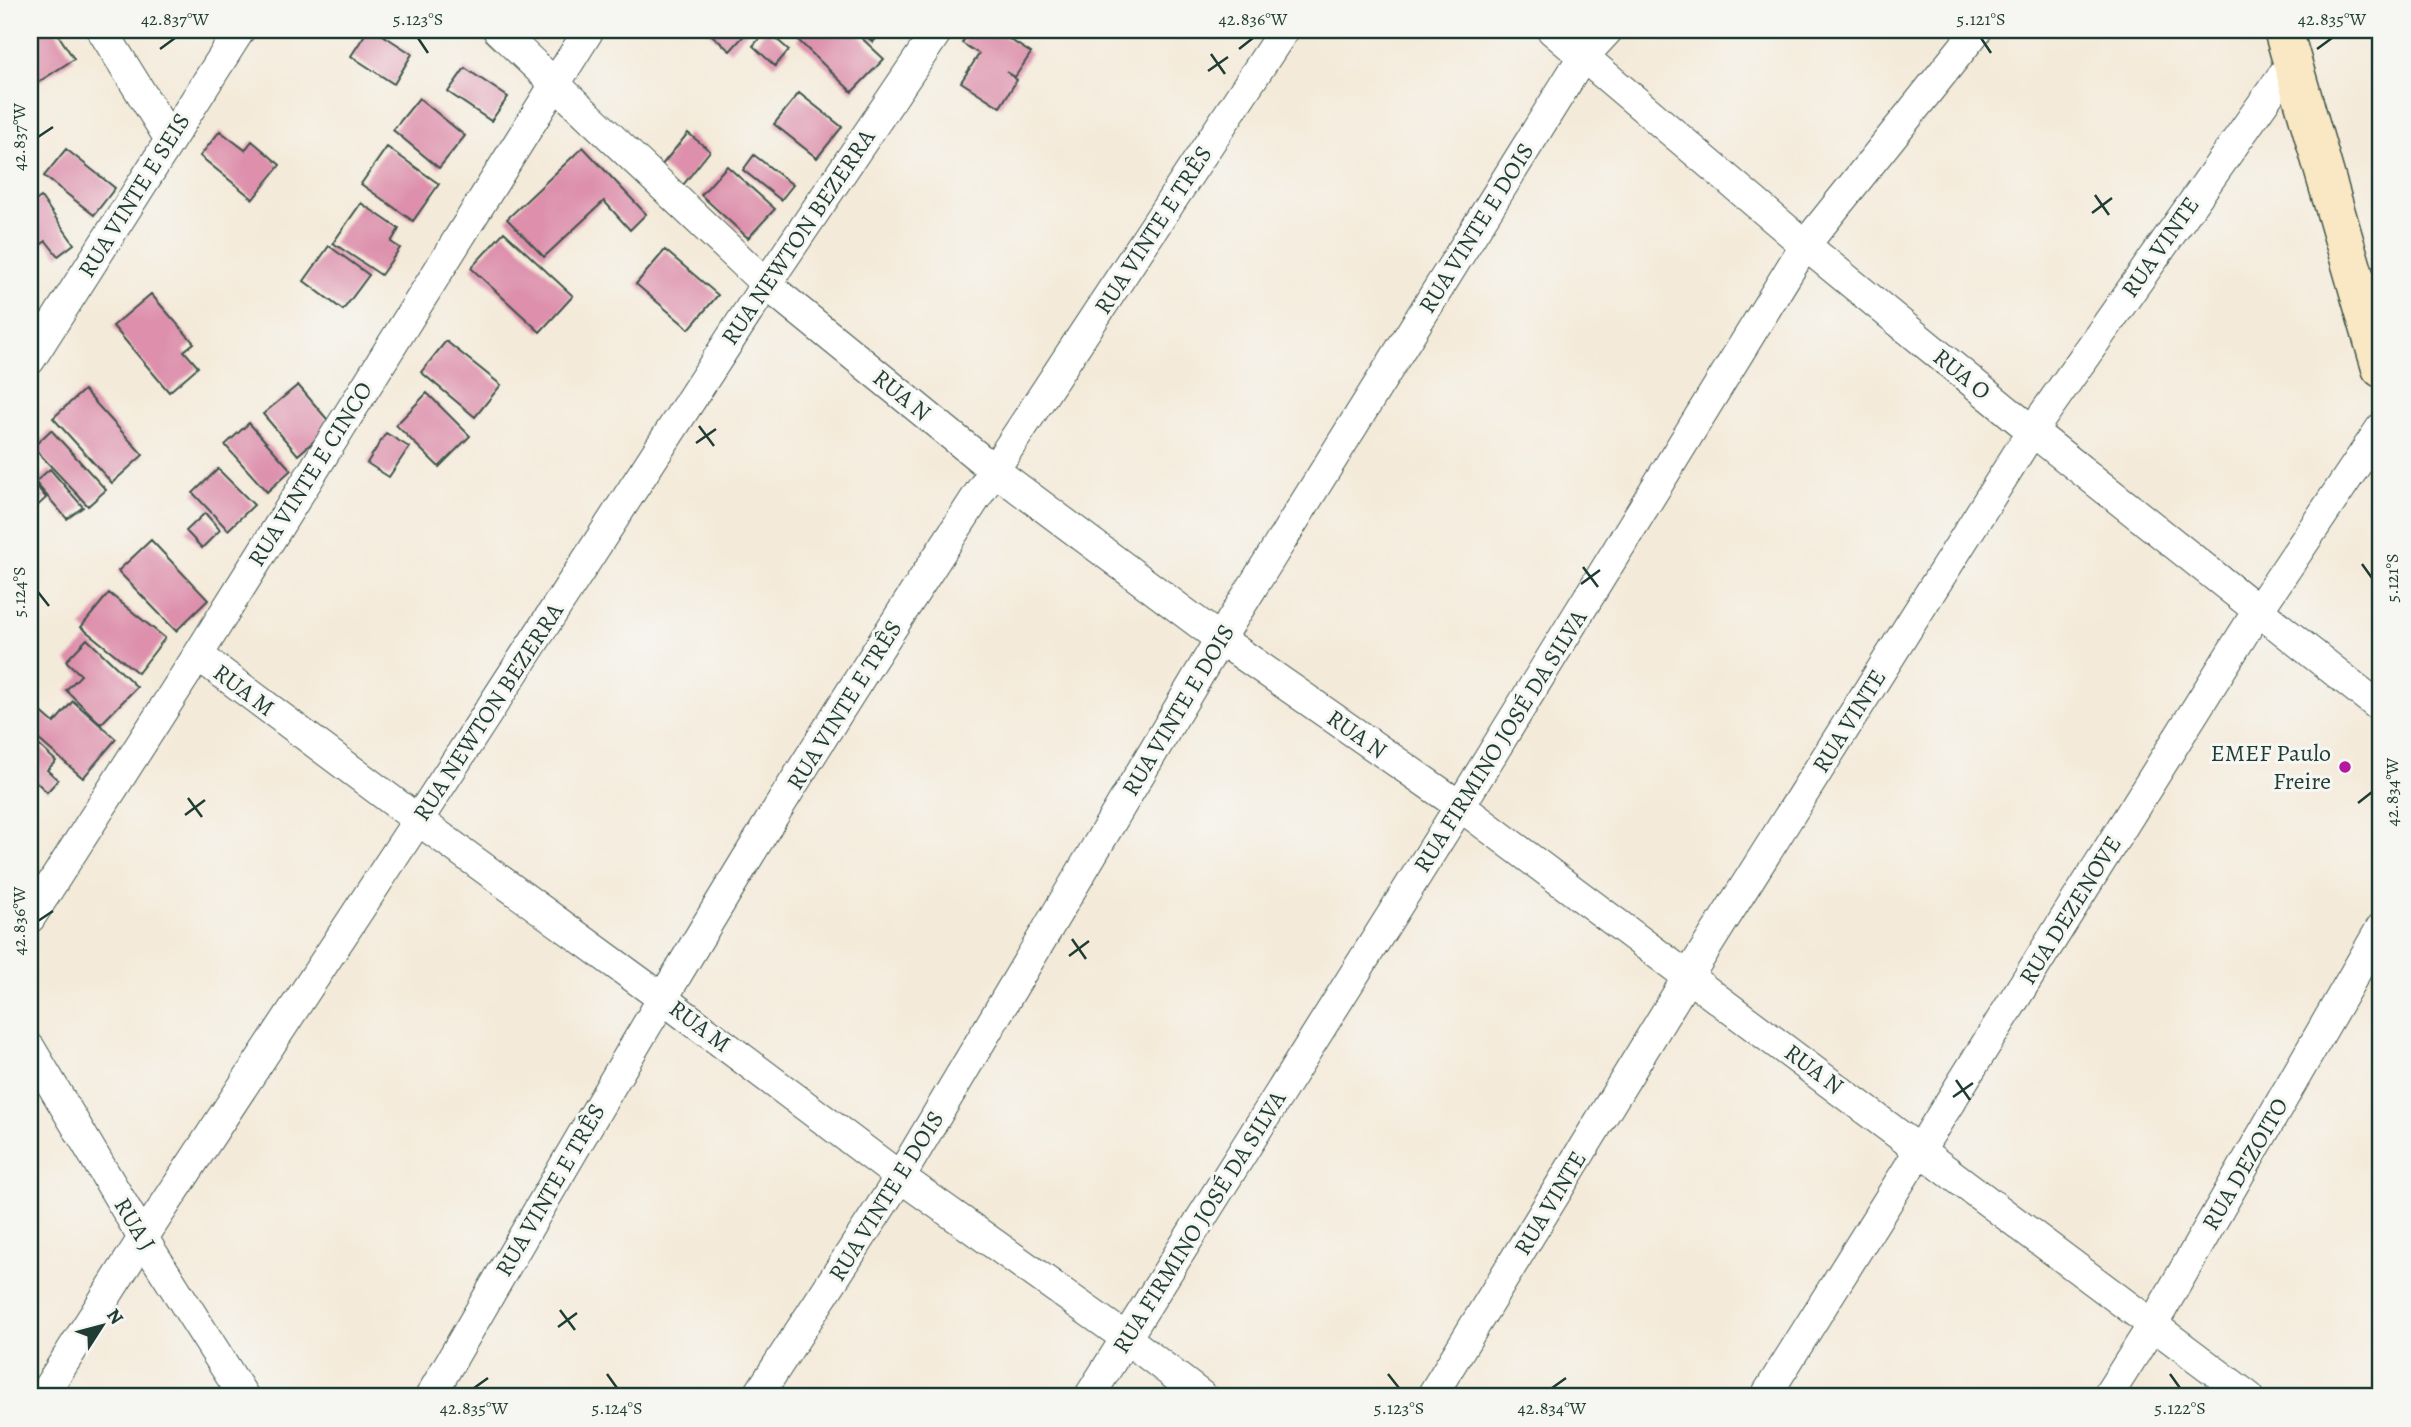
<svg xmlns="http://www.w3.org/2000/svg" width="2411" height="1427" viewBox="0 0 2411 1427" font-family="Alegreya,serif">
	<rect width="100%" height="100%" fill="#f6f6f2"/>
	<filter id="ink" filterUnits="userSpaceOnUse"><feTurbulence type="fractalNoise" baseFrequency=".0143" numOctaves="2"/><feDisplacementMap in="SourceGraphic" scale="14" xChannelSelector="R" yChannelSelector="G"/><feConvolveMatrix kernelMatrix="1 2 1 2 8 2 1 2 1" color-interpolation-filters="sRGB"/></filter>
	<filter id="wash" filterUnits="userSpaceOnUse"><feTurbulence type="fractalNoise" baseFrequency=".00686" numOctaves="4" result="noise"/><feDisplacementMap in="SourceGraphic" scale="28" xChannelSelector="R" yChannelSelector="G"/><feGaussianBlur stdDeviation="1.57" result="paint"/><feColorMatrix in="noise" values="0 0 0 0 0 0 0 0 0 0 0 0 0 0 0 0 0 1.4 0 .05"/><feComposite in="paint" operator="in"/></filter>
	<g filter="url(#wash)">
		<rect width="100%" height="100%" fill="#f4ead9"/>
		<g id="blocks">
			<path fill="#dd8fab" d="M30,30H55L74,59L37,83L30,71Z
				M368,30H375L412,54L394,84L351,56Z
				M706,30H749L730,51Z
				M766,30L789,50L775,66L753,46Z
				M806,30H853L884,59L852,92L797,39Z
				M859,30H884L873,42Z
				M971,30H995L1031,53L1015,77L1007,72L1017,80L1000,107L961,82L979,54L962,43Z
				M465,68L508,97L491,121L448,92Z
				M799,93L842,127L817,158L774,124Z
				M419,98L465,136L439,168L393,130Z
				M220,131L245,150L252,141L280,165L253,199L200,156Z
				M688,133L710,151L683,185L661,166Z
				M387,147L439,184L413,221L361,184Z
				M583,147L646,214L630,230L604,201L544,257L507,219Z
				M66,149L115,188L94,215L44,176Z
				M754,155L793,185L781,200L743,170Z
				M727,166L775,209L748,238L701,195Z
				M41,197L74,244L58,256L46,241L30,252V205Z
				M361,203L399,229L391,242L400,248L381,275L333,243Z
				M504,232L573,296L540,332L471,268Z
				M329,246L369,275L343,310L304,281Z
				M665,250L718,295L689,329L636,284Z
				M151,294L194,343L184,351L198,367L169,392L113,326Z
				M446,341L501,385L475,417L421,372Z
				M298,385L332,425L298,455L263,414Z
				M84,390L143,455L112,483L53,418Z
				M427,393L470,436L439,467L396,425Z
				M249,423L291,470L267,492L225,445Z
				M51,430L106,490L88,506L33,447Z
				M386,433L409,447L389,477L367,463Z
				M50,469L83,507L67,519L35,482Z
				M218,469L254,505L228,530L193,493Z
				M30,478L46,498L32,511L30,508Z
				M205,513L220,530L202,548L186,531Z
				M151,540L208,600L176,631L118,571Z
				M109,593L165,638L138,673L81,627Z
				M87,639L137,687L101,724L66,690L81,675L66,661Z
				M73,701L116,739L83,778L30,732V702L54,723Z
				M30,737L56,761L47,770L58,780L47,792L33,779L30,783Z"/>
		</g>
	</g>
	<g filter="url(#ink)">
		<use href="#blocks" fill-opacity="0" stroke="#3f574d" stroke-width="2"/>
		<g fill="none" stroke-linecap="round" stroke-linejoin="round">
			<g stroke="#3f574d" stroke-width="32">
				<path id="street" d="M102,30L169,138
					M498,30L766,284L994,470L1220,639L1460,806L2249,1397
					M1552,30L1805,245L2032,431L2381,708
					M30,360L240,30
					M198,655L418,820L662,998L900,1177L1126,1338L1203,1397
					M30,918L198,655L589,30
					M30,1048L143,1238L244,1397
					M42,1397L143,1238L418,820L766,284L938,30
					M430,1397C556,1180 681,962 815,749C967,507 1127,269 1284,30
					M757,1397L900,1177L1220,639L1582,58L1608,30
					M1089,1397L1460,806L1805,245L1977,30
					M1431,1397L1689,975L2032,431L2292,62
					M1765,1397L2257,612L2381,428
					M2107,1397L2152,1326L2381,928"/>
			</g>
			<g stroke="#3f574d" stroke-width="41">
				<path id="secondary" d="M2283,30L2381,368"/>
			</g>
			<use href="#street" stroke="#fff" stroke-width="30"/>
			<use href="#secondary" stroke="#fae7c3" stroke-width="38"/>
		</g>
	</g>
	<path fill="none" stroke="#1f3d34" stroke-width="2.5" d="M418,38L428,53M1981,38L1991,53M160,49L175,38M1239,49L1253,38M2317,49L2332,38M1211,54L1225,74M1208,71L1228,57M38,137L53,127M2095,195L2109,215M2092,213L2112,198M699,426L714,446M696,443L716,429M2362,564L2372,578M1583,567L1598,587M1581,584L1600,570M38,592L49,606M188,798L202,817M2358,803L2372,792M185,815L205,800M38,921L53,911M1072,939L1086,959M1069,956L1089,941M1956,1080L1970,1100M1953,1097L1973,1083M560,1310L575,1330M558,1327L577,1313M607,1374L617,1388M1388,1374L1399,1388M2170,1374L2180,1388M474,1388L488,1378M1552,1388L1566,1378"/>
	<circle fill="#b5179e" stroke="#f6f6f2" stroke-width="2.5" cx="2345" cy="767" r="7"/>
	<g text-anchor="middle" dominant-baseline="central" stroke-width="6" stroke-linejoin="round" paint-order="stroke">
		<g font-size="24" fill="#1f3d34" stroke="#f6f6f2">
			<text transform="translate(134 195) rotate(-58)">RUA VINTE E SEIS</text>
			<text transform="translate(1476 228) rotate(-58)">RUA VINTE E DOIS</text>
			<text transform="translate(1153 230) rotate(-57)">RUA VINTE E TRÊS</text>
			<text transform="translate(798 237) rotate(-56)">RUA NEWTON BEZERRA</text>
			<text transform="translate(2160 247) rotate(-55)">RUA VINTE</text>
			<text transform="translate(1962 374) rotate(39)">RUA O</text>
			<text transform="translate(902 395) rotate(39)">RUA N</text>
			<text transform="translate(310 474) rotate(-58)">RUA VINTE E CINCO</text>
			<text transform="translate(244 690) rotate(37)">RUA M</text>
			<text transform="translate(844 705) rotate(-58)">RUA VINTE E TRÊS</text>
			<text transform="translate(1178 710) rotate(-59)">RUA VINTE E DOIS</text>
			<text transform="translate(488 712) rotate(-57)">RUA NEWTON BEZERRA</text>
			<text transform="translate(1849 721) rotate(-58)">RUA VINTE</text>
			<text transform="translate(1357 734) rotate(35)">RUA N</text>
			<text transform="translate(1500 741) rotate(-58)">RUA FIRMINO JOSÉ DA SILVA</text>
			<text transform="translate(2070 910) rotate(-58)">RUA DEZENOVE</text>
			<text transform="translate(700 1026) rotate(37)">RUA M</text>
			<text transform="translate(1814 1069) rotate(37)">RUA N</text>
			<text transform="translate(2245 1164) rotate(-60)">RUA DEZOITO</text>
			<text transform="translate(550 1190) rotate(-60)">RUA VINTE E TRÊS</text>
			<text transform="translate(886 1196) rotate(-58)">RUA VINTE E DOIS</text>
			<text transform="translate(1550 1203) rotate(-59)">RUA VINTE</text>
			<text transform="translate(1199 1222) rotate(-58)">RUA FIRMINO JOSÉ DA SILVA</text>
			<text transform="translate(135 1224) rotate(59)">RUA J</text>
		</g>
		<g font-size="24" fill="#1f3d34" stroke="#f6f6f2" text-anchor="end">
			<text x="2331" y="753">EMEF Paulo<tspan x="2331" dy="28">Freire</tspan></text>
		</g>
	</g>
	<rect width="2411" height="1427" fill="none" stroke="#f6f6f2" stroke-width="77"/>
	<g transform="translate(102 1326) rotate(54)" stroke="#f6f6f2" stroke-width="5" paint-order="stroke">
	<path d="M0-5L12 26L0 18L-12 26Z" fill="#1f3d34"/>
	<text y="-10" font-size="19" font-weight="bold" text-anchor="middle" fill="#1f3d34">N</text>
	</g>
	<rect x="38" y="38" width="2334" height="1350" fill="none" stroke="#1f3d34" stroke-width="2.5"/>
	<g font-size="18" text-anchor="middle" fill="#1f3d34">
		<text x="175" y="25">42.837°W</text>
		<text x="418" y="25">5.123°S</text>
		<text x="1253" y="25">42.836°W</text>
		<text x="1981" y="25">5.121°S</text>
		<text x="2332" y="25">42.835°W</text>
		<text transform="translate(19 137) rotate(-90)" y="6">42.837°W</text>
		<text transform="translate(2392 578) rotate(-90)" y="6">5.121°S</text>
		<text transform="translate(19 592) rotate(-90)" y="6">5.124°S</text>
		<text transform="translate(2392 792) rotate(-90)" y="6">42.834°W</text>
		<text transform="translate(19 921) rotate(-90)" y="6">42.836°W</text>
		<text x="474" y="1414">42.835°W</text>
		<text x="617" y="1414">5.124°S</text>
		<text x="1399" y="1414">5.123°S</text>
		<text x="1552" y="1414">42.834°W</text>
		<text x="2180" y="1414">5.122°S</text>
	</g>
</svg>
